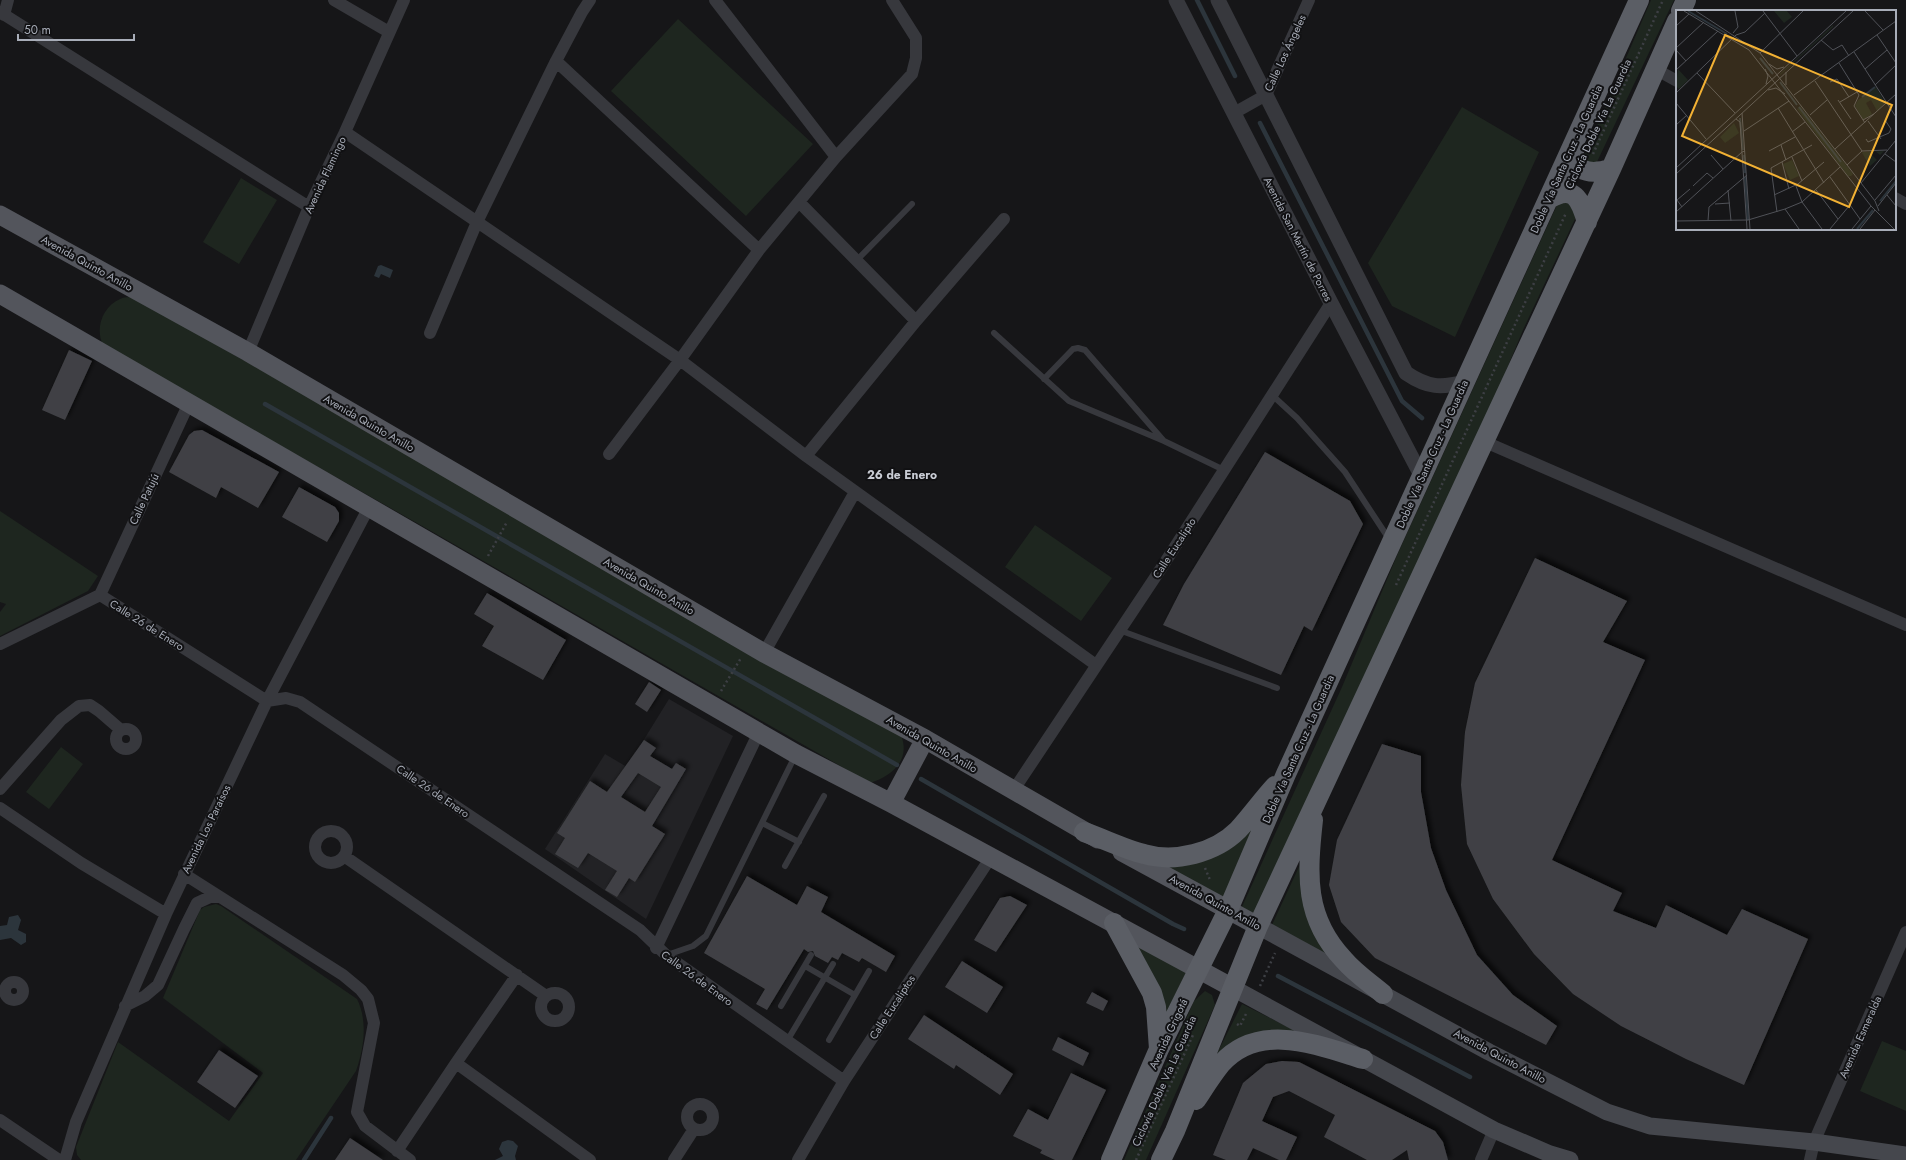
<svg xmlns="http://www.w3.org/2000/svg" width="1906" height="1160" viewBox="0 0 1906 1160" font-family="Jost,sans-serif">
	<defs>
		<filter id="shadow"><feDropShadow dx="3.5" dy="-3.5" stdDeviation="2" flood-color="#0009"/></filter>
	</defs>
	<rect width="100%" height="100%" fill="#161618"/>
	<path fill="#222225" d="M669,699L733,736L646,919L545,849L605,754L627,767Z"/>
	<path fill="#1e261f" d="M1651,0H1674L1596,164L1590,166L1583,158Z
		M678,19L813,144L746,216L611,91Z
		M1462,107L1539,152L1455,337L1392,306L1368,263Z
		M241,178L277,200L239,264L203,242Z
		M1564,200L1577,209L1575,219L1523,330L1481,431L1252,918L1240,911L1342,687L1398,553L1557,205Z
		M133,297L901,735C911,760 892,776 870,783L431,531L103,345C95,329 102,307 120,299C124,297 129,297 133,297Z
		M0,511L98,576L88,591L0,636V612L6,604L0,602Z
		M1035,525L1112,578L1081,621L1005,567Z
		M61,747L83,764L49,809L26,792Z
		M1260,817L1222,900L1134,855L1161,860Z
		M1304,856L1338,961L1271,927Z
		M216,904L221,906L357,999C368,1021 364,1048 356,1071L296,1160H81L77,1155L76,1147L118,1042L229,1121L263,1073L163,998L200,910L204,907Z
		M1130,937L1188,968L1160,1027Z
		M1205,991L1212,995L1215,1005L1146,1160H1124L1194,1001Z
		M1242,1004L1306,1036L1273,1033L1202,1083Z
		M1882,1041L1906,1051V1111L1860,1091Z"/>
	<path fill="#2c353c" d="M381,265L393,270L390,278L381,274L379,278L374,276L378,266Z
		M18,915L21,920L18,930L26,934V942L21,945L11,938L0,940V926L7,925L9,917Z
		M508,1140L513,1141L518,1146L515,1156L516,1160H495L503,1156L499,1149L502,1142Z"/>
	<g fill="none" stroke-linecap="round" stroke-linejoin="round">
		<path stroke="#2c353c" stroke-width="4.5" d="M1197,0L1235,76
			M1260,123L1402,401L1422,418
			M265,404L897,765
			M921,779L1173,924L1184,929
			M1278,976L1470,1077
			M304,1160L331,1118"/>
	</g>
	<path fill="#404145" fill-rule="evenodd" filter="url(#shadow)" d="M69,350L92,361L65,420L42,410Z
		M202,430L279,472L258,508L221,487L216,498L169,472L189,435L194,431Z
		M1265,452L1350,501L1363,524L1312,631L1304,626L1281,675L1163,625L1184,584Z
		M299,487L335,507L339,513V521L327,542L282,517Z
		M1535,558L1627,601L1603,642L1645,660L1552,860L1622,893L1613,911L1656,928L1666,905L1727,935L1742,909L1808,939L1744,1085L1686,1059L1621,1026L1573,994L1534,954L1493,899L1467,844L1461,785L1465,732L1475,683Z
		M487,593L566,640L543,680L482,646L494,626L474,614Z
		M649,682L661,690L647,712L635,704Z
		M644,740L656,748L650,756L672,769L676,763L686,769L652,826L665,834L635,882L629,878L617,897L605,890L617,871L588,853L578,868L555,854L565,838L557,833L590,781L607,792ZM638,773L661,787L645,812L621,797Z
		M1382,744L1421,756V792L1431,848L1446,890L1477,955L1513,995L1557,1026L1546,1045L1375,958L1341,922L1329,885L1337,840Z
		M747,876L797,905L807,886L828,897L821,912L895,956L886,972L862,958L859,962L842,953L838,960L832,957L828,963L815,956L813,951L808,952L804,949L767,1010L756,1004L765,989L704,953Z
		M1010,896L1027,905L996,952L974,940L1000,898Z
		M962,961L1003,987L987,1013L945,987Z
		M1092,992L1108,1001L1103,1011L1086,1003Z
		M924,1015L1013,1074L1000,1095L956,1065L954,1069L908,1039Z
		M1058,1037L1089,1053L1083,1066L1052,1050Z
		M219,1050L258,1076L235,1108L197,1082Z
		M1282,1061L1299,1062L1435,1131L1443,1142L1448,1160H1409L1407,1150L1392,1160H1367L1324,1137L1335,1115L1289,1091L1273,1097L1262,1121L1297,1137L1286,1160H1279L1253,1148L1247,1160H1226L1213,1155L1243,1083L1266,1064Z
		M1071,1073L1106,1090L1072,1160H1055L1040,1153L1042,1150L1013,1136L1028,1109L1048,1120Z
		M350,1138L383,1160H335Z"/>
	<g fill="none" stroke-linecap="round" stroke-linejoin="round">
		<path stroke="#3d3f44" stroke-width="2.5" stroke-dasharray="2 3" stroke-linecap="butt" d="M1593,154L1663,0
			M488,556L507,522
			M1396,585L1566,213
			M721,691L741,658
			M1205,868L1210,880
			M1260,986L1275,953
			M1237,1024L1240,1026L1247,1012
			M1136,1160L1193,1035"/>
		<path stroke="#37383d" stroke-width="6" d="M857,260L912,204
			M994,333L1069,401L1164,441L1224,470
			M1044,379L1073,349L1078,348L1085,350L1163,440
			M1272,395L1297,418L1345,472L1389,539
			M1119,630L1277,688
			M762,823L799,842
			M785,866L824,796
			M667,955L693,946L706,936L795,756
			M805,966L855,995
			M781,1006L811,955
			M829,1040L869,971
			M787,1041L833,964"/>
		<path stroke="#37383d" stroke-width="12" d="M334,0L389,32
			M715,0L836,157
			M0,12L309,207
			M4,15L8,0
			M556,61L759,250
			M1657,70L1677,81
			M1234,113L1266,95L1309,0
			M345,132L680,360L806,456L1096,665
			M1895,198L1906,204
			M799,202L916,321
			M430,333L477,222L556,61L582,12L590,0
			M248,352L309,207L345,132L404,0
			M1483,441L1906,625
			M609,454L680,360L759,250L836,157L912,74L916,58V38L892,0
			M806,456L916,321L1004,219
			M100,595L267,701L286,698L300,702L640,930L666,955L844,1081
			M100,595L189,403
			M0,644L100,595
			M764,653L855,492
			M116 739a10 10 0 1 1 20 0a10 10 0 1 1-20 0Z
			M0,789L61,720L79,706L90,705L99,711L121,730
			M1013,791L1162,567L1331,303
			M0,808L81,863L166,914
			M315 847a16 16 0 1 1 32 0a16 16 0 1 1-32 0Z
			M344,856L546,996
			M184,874L343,975L361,990L368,999L374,1023L357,1112L365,1126L410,1160
			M656,948L759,732
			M5 991a9 9 0 1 1 18 0a9 9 0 1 1-18 0Z
			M541 1007a14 14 0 1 1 28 0a14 14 0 1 1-28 0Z
			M125,1006L145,996L158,985L184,929L197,903L210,897H220
			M456,1063L590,1160
			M687 1117a13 13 0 1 1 26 0a13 13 0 1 1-26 0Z
			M0,1120L59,1160
			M397,1151L456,1063L517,975
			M65,1160L76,1122L166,914L267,701L369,507
			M674,1160L694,1129
			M798,1160L844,1081L991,857
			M1481,1160L1494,1130
			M1810,1160L1814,1142L1906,932"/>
		<path stroke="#37383d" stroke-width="15" d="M1176,0L1331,303L1422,477
			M1218,0L1406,373C1428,388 1441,388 1465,382"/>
		<path stroke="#45474d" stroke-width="17" d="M1258,926L1489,1052L1607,1112L1650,1126L1814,1142L1906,1155
			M1233,988L1494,1130L1550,1154L1570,1160"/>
		<path stroke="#53555c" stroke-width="19" d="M0,215L248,352L764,653L925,739L1098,839
			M0,294L796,754L891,803L1233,988
			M891,803L925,739
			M1122,852L1258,926"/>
		<path stroke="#5b5e65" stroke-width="20" d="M1681,11L1686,0
			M1575,141C1570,171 1586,176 1611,169
			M1549,199C1574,184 1580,199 1587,222
			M1313,820C1307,875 1304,918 1344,960C1355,973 1370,983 1383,994
			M1084,832C1104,839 1124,849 1144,854C1175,863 1215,853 1238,830C1251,816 1262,800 1275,786
			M1114,923L1152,993L1156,1007L1159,1049
			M1196,1100C1204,1088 1212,1075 1221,1064C1259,1021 1317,1045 1363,1059
			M1111,1160L1159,1049L1228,910L1286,774L1639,0
			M1161,1160L1175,1131L1258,926L1611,169L1677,21"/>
	</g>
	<g text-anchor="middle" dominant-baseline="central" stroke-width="4" stroke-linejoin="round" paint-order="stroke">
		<g font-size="11" fill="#a8adb8" stroke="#111113">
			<text transform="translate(1285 53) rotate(-65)">Calle Los Ángeles</text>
			<text transform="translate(1598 124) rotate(-65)">Ciclovía Doble Vía La Guardia</text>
			<text transform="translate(1566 159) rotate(-66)">Doble Vía Santa Cruz - La Guardia</text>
			<text transform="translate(325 175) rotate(-65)">Avenida Flamingo</text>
			<text transform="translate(1298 239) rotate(63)">Avenida San Martín de Porres</text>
			<text transform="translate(87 263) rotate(29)">Avenida Quinto Anillo</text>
			<text transform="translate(369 423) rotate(30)">Avenida Quinto Anillo</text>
			<text transform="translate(1432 454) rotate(-66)">Doble Vía Santa Cruz - La Guardia</text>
			<text transform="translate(144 499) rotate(-65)">Calle Patujú</text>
			<text transform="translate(1174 548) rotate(-57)">Calle Eucalipto</text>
			<text transform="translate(649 586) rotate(30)">Avenida Quinto Anillo</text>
			<text transform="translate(147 625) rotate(32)">Calle 26 de Enero</text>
			<text transform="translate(932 744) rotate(30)">Avenida Quinto Anillo</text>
			<text transform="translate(1298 749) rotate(-66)">Doble Vía Santa Cruz - La Guardia</text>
			<text transform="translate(433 791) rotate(34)">Calle 26 de Enero</text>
			<text transform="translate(206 829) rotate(-64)">Avenida Los Paraísos</text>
			<text transform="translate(1215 902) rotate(29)">Avenida Quinto Anillo</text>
			<text transform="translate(697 978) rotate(36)">Calle 26 de Enero</text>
			<text transform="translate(892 1007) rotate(-57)">Calle Eucaliptos</text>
			<text transform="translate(1168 1034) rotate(-65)">Avenida Grigotá</text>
			<text transform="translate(1860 1037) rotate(-66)">Avenida Esmeralda</text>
			<text transform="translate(1500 1056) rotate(28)">Avenida Quinto Anillo</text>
			<text transform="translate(1164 1081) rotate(-66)">Ciclovía Doble Vía La Guardia</text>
		</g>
		<g font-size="12" font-weight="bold" fill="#c9ccd4" stroke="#111113">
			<text x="902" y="475">26 de Enero</text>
		</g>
	</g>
	<g transform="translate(1676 10)">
		<rect width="220" height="220" fill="#161618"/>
		<path d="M98,1H111L116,7L108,13ZM157,15V17L104,65V64ZM2,59L12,70L3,79L0,76ZM200,77L209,93L201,101L195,90L190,93L196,104L187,110L179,96L182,90ZM124,96L177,164L175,166H172L121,99ZM58,113L63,123L49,133L44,127ZM199,141L195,144L201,150L194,156L186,143L187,142L208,141L204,145ZM116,150L123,166L114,170L107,154Z" fill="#1e261f"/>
		<path fill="none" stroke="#2c353c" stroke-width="2" d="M12,1L51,24M84,48L97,64M104,72L121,95M186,87L199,77M123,97L165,152M64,108L67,140M68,145L69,163M69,167L72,210M204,191L220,171M181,219L197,200"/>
		<path fill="none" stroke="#505258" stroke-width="1" d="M8,1L73,40L195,196L218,219M20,1L84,43L199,191L203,201M87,1L121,46M189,1L207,20M0,16L13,4M57,23L62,17L59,1M201,25L220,53M145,30L157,40L166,35L173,46M0,38L28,12M0,40L10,51M178,42L220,107M84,43L127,1M163,53L183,85L178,96L189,113M93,54L101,59L108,57M89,59L92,66L90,74M189,59L211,40M0,60L42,21M21,63L59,103M139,71L186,141M154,72L161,69L173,87M110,75V62M199,75L220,55M92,80L100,78L109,84M0,83L60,25L69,22L89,3M118,85L220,11M162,90L175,109M164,92L181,82M0,93L30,129M102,98L148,173M66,103L74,219M134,105L151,90M60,109L64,112L71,219M187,110L198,104M192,111L205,129M0,115L11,105M68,121L113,91M116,122L129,112M190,129L192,132L213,123L215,119L209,110M105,135L110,150M159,139L220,84M93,141L119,127M186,141L211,140M209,144L220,152M35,145L47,159M116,147L126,171M106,152L113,179M171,155L186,141M0,158L170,1M0,164L177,1M154,167L184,209M185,173L220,130M17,176L31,163L37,168M120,176L126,192L146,219M52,180L55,211M140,180L162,209M98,185L122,174L148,152M211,185L220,196M199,190L220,165M39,194L54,193M202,196L220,173M6,197L1,190L14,179M109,199L123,219M0,202L66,142L69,141M101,202L95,158L136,135M0,211L72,210L109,199L126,192L164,157M32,211L33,197L71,165M154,219L173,196M176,219L195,196M184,219L199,200"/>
		<path fill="#f2b134" fill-opacity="0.15" stroke="#f2b134" stroke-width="2" d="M49,25L216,95L173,197L6,126Z"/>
		<rect width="220" height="220" fill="none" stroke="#a8adb8" stroke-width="2"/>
	</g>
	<path d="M18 34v6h116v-6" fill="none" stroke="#a8adb8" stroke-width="2"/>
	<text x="24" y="34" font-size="12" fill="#a8adb8" stroke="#111113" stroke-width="3" paint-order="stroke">50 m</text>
</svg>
